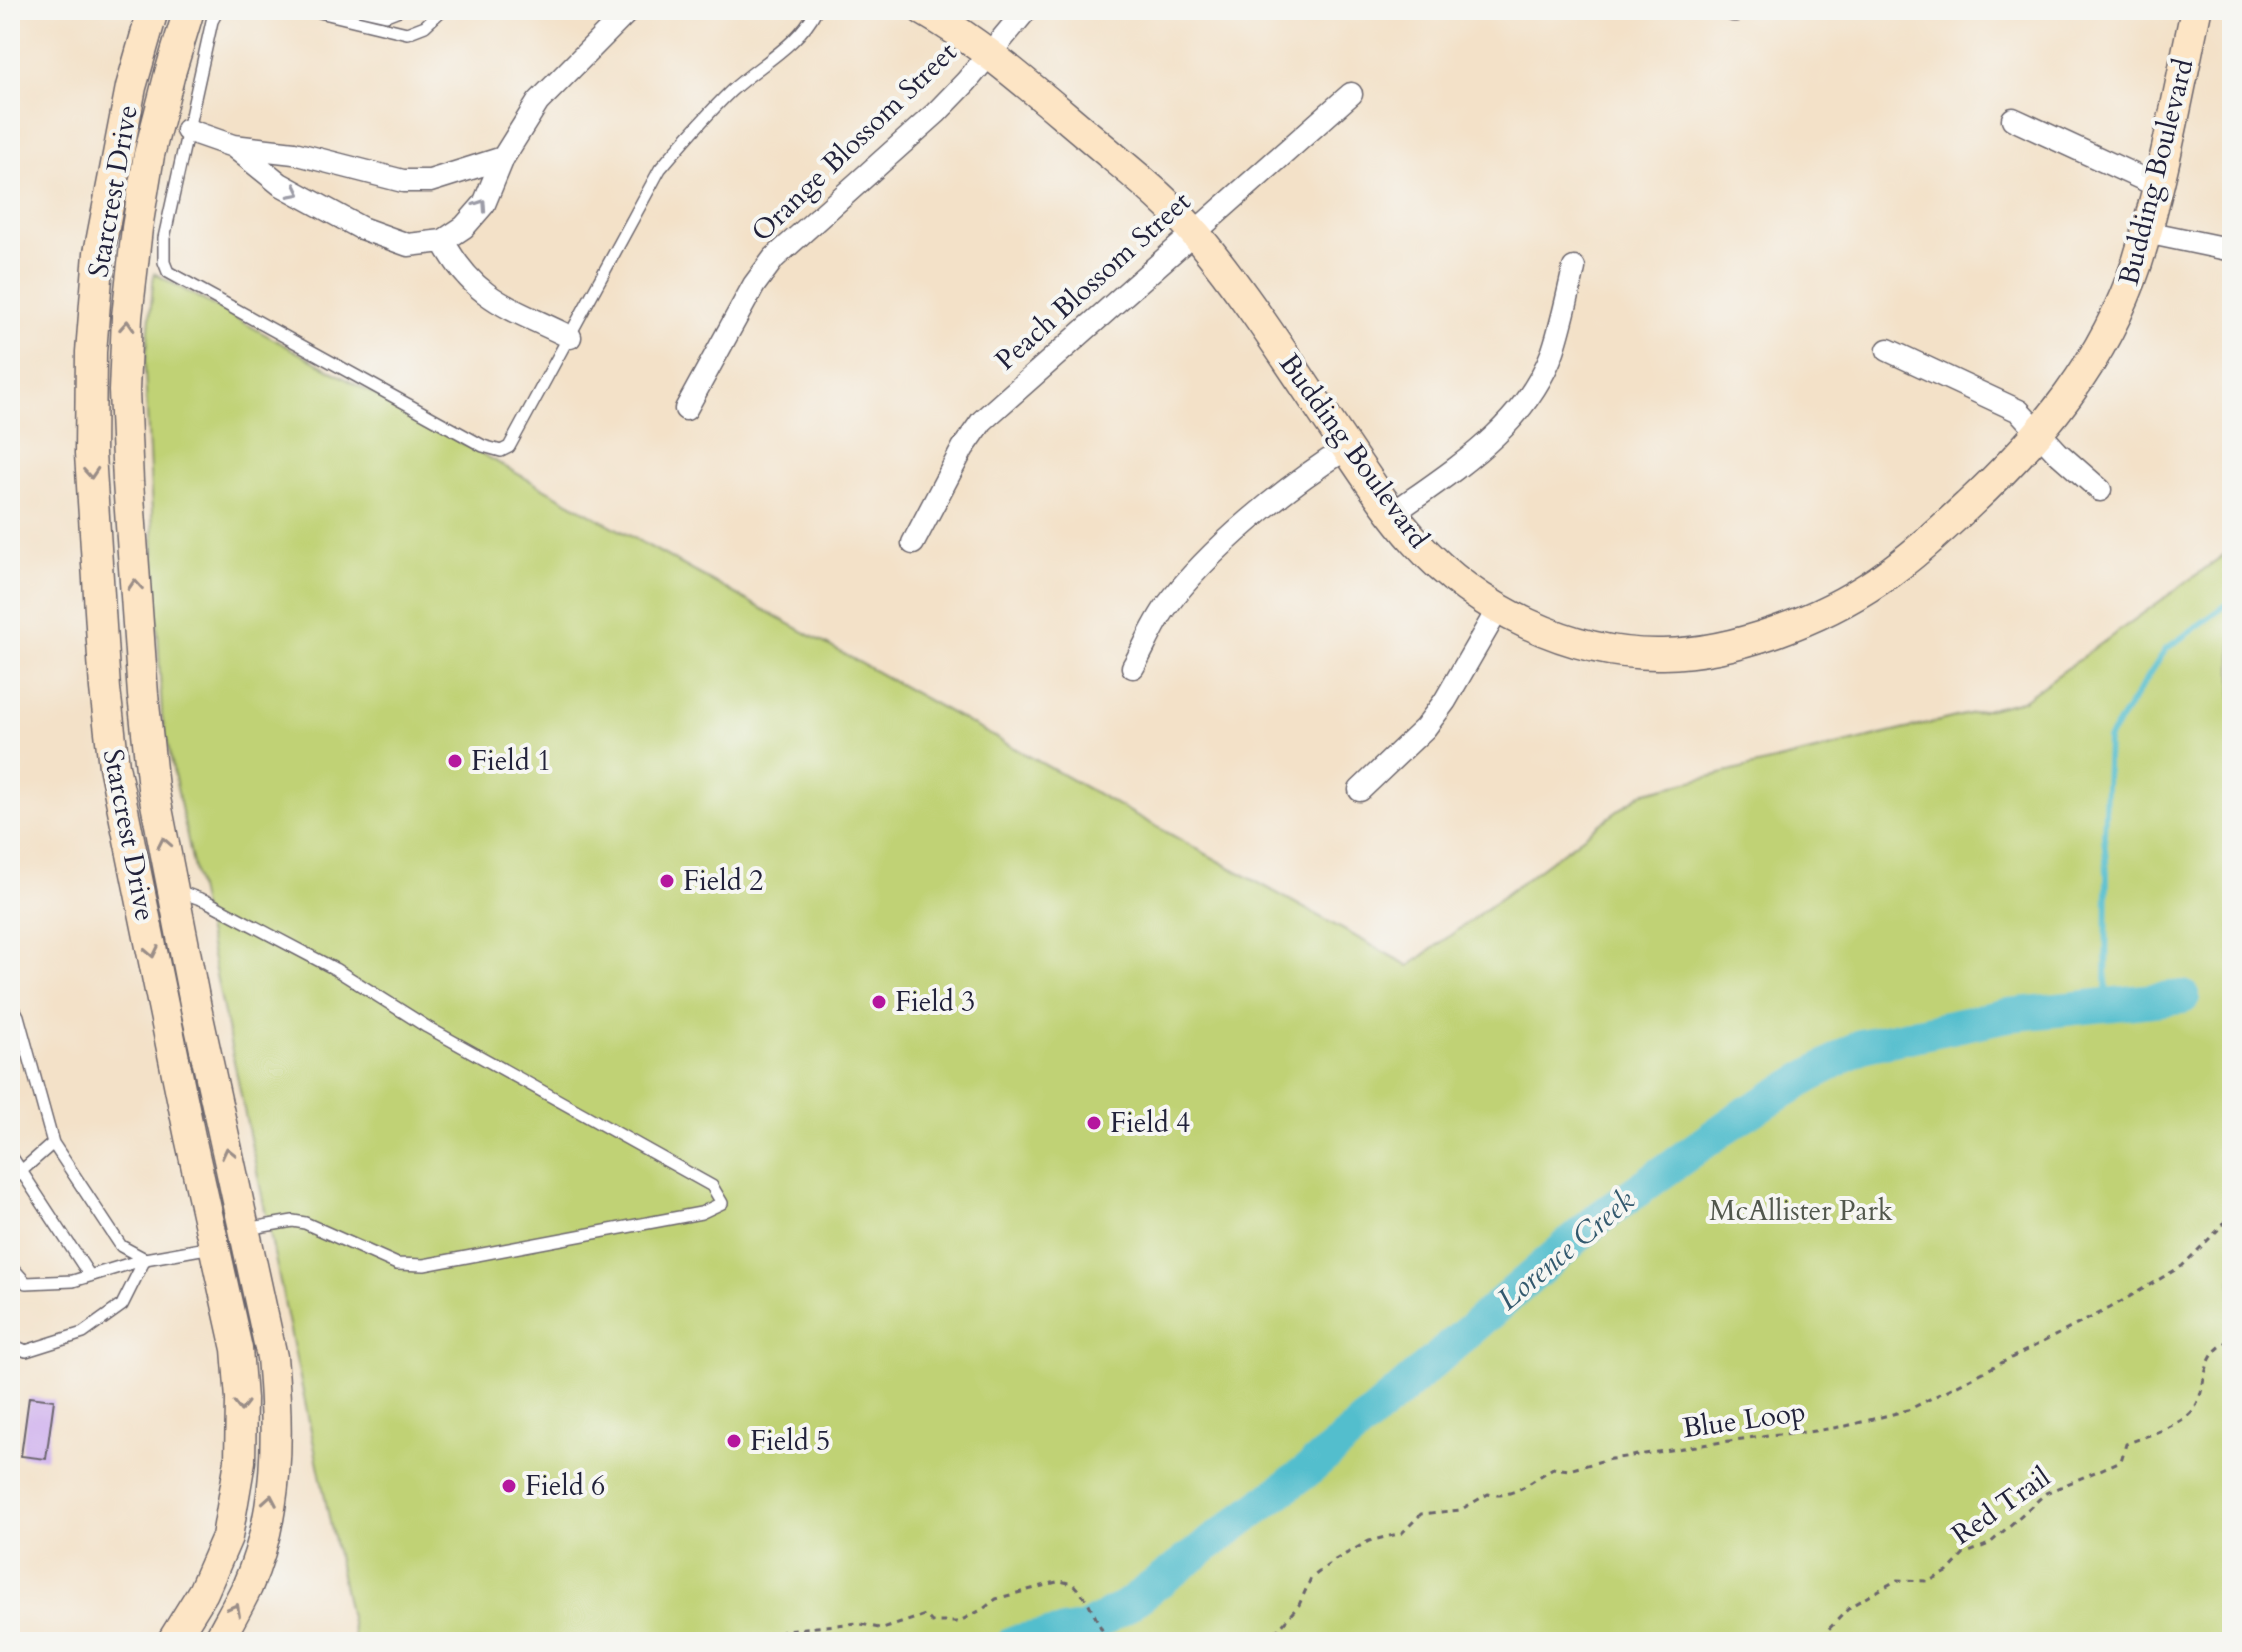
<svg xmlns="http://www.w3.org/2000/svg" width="2242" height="1652" viewBox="0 0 2242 1652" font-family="Cardo,serif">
	<rect width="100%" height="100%" fill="#f6f6f2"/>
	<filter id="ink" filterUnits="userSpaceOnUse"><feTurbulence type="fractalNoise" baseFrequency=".0125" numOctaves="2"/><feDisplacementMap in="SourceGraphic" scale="16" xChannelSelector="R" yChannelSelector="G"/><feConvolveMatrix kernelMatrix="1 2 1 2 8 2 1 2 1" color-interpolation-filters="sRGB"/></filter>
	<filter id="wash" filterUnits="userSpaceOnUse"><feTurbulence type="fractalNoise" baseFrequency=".006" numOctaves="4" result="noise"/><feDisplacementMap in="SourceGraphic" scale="32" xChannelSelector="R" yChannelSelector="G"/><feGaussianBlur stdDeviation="1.8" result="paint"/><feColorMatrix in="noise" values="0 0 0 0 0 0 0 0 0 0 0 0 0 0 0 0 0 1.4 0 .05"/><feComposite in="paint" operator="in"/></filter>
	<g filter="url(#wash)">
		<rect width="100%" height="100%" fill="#f3e1c8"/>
		<path fill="#c0d274" stroke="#717a58" stroke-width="2" d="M154,273L1409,966L1642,793L2022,701L2232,549V1642H355L162,716L145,371Z"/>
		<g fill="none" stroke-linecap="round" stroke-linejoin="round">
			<path stroke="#53becd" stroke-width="6" d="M2106,1004L2107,872L2104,836L2108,739L2166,649L2232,601"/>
			<path stroke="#53becd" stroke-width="34" d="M1014,1642L1085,1629L1125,1607L1311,1468L1599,1218L1740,1117L1861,1046L2008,1015L2183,997"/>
		</g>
		<g id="blocks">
			<path fill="#cba9ed" d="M29,1397L54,1400L46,1459L21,1456Z"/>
		</g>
	</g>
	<g filter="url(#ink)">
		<use href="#blocks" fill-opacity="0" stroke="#6b656c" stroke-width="2"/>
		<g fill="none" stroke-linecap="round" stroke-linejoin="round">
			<g stroke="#6b656c" stroke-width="14">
				<path id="lane" d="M218,10L212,21L164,238V262L168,272L483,446L501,451L509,447L660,169C683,142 706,115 731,91C760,64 798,46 816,10
					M311,10L407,33L425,26L442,10
					M364,10L386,15L399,10
					M178,891L206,901L335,969L427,1027L712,1186L722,1203L701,1213L424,1265L397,1264L305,1223L293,1221L246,1229
					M10,1001L18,1016L53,1143L121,1246L145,1259L212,1247
					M10,1154L90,1276
					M10,1181L53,1143
					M10,1265L26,1283L73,1281L145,1259
					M10,1344L26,1351L83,1333L122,1305L145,1259"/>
			</g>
			<g stroke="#6b656c" stroke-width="25">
				<path id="street" d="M1733,10H1736
					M2013,119L2158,186
					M187,130L233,146L294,153L403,181H430L503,158
					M233,146L280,184L361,228L408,245L443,241L464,227L484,204L503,158L538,102L629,10
					M2146,232L2232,250
					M443,241C476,302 512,308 570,337
					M1888,350L2019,411L2058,453L2100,490
					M686,409L754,285L774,258L936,113L966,82L1026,10
					M1392,514C1455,469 1525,427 1553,351C1562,324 1568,295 1574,268
					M913,543L963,448L982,421L1351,94
					M1133,667C1144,648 1153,625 1166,607C1209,549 1285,487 1347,448
					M1360,790L1425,728L1445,701L1498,609"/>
			</g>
			<g stroke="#6b656c" stroke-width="33">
				<path id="secondary" d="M153,10L131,87L99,253L91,352L90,454L105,689L114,766L190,1137L237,1349L241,1399L240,1461L227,1537L203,1592L172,1642
					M189,10L170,73L149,155L137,228L127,317L124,391L128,482L143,695L153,788L196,1008L272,1357C279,1434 279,1515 247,1587C238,1606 227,1624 218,1642
					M923,10C986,46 1036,92 1091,138C1127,169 1167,199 1197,236C1250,300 1295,372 1342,441C1365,475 1388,511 1416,542C1476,609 1572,656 1663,654C1734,653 1821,620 1879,580C1911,558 1940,531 1968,505C2042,436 2104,362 2137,263C2163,181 2178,94 2196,10"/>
			</g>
			<path stroke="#6b656c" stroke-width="3" stroke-dasharray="6 6" stroke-linecap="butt" d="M770,1642L785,1630L857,1623L883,1629L925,1615L932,1622H958L983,1609L996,1599L1060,1581L1073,1584L1087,1600L1108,1642
				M1267,1642L1299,1605L1311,1578L1335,1560L1369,1541L1402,1533L1421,1514L1460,1510L1488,1494C1512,1500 1533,1480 1553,1468L1569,1470L1605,1460L1768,1435L1808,1432L1846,1426L1908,1410L2110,1308L2182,1266L2222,1226L2232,1209
				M1797,1642L1821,1637L1851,1606L1897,1580L1929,1581L1947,1572L1964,1554L1989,1544L2046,1493L2121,1461L2126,1444C2143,1437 2185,1424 2194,1409C2209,1386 2198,1353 2232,1340"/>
			<use href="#lane" stroke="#fff" stroke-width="11"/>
			<use href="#street" stroke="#fff" stroke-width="22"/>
			<use href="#secondary" stroke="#fde5c5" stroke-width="30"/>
		</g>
		<defs><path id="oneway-chevron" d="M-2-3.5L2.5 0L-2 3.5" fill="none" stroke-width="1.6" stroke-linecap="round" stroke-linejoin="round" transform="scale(2)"/></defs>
		<g stroke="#9c9ca7">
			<use href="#oneway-chevron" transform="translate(295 192) rotate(27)"/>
			<use href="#oneway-chevron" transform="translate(481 205) rotate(-56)"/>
		</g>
		<g stroke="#9a8d87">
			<use href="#oneway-chevron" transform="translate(127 326) rotate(-87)"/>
			<use href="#oneway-chevron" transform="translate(91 473) rotate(86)"/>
			<use href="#oneway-chevron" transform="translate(135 585) rotate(-94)"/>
			<use href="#oneway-chevron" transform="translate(164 843) rotate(-101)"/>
			<use href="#oneway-chevron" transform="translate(152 952) rotate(78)"/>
			<use href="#oneway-chevron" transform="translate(228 1153) rotate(-103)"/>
			<use href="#oneway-chevron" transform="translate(241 1406) rotate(90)"/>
			<use href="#oneway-chevron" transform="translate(270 1500) rotate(-80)"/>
			<use href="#oneway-chevron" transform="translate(235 1609) rotate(-62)"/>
		</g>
	</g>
	<g fill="#b5179e" stroke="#f6f6f2" stroke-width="3">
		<circle cx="455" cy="761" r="8"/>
		<circle cx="667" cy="881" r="8"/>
		<circle cx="879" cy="1002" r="8"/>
		<circle cx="1094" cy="1123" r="8"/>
		<circle cx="734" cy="1441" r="8"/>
		<circle cx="509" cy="1486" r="8"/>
	</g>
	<g text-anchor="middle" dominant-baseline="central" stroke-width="8" stroke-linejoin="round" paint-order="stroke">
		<g font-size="28" fill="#22223b" stroke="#f6f6f2">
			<text transform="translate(854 142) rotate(-44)">Orange Blossom Street</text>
			<text transform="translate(2156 172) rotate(-76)">Budding Boulevard</text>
			<text transform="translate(113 191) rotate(-80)">Starcrest Drive</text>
			<text transform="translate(1093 281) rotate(-42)">Peach Blossom Street</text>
			<text transform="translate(1354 451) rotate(54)">Budding Boulevard</text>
			<text transform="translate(129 835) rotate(79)">Starcrest Drive</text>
			<text transform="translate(1744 1420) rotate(-8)">Blue Loop</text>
			<text transform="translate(2001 1506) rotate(-35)">Red Trail</text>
		</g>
		<g font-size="28" fill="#22223b" stroke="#f6f6f2" text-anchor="start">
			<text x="471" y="761">Field 1</text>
			<text x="683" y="881">Field 2</text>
			<text x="895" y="1002">Field 3</text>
			<text x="1110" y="1123">Field 4</text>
			<text x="750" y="1441">Field 5</text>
			<text x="525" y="1486">Field 6</text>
		</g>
		<g font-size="28" fill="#51574c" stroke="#f6f6f2">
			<text x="1801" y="1211">McAllister Park</text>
		</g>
		<g font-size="30" font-style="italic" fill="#33596e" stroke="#f6f6f2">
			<text transform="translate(1566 1250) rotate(-40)">Lorence Creek</text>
		</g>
	</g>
	<rect width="2242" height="1652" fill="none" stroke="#f6f6f2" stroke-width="40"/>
</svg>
